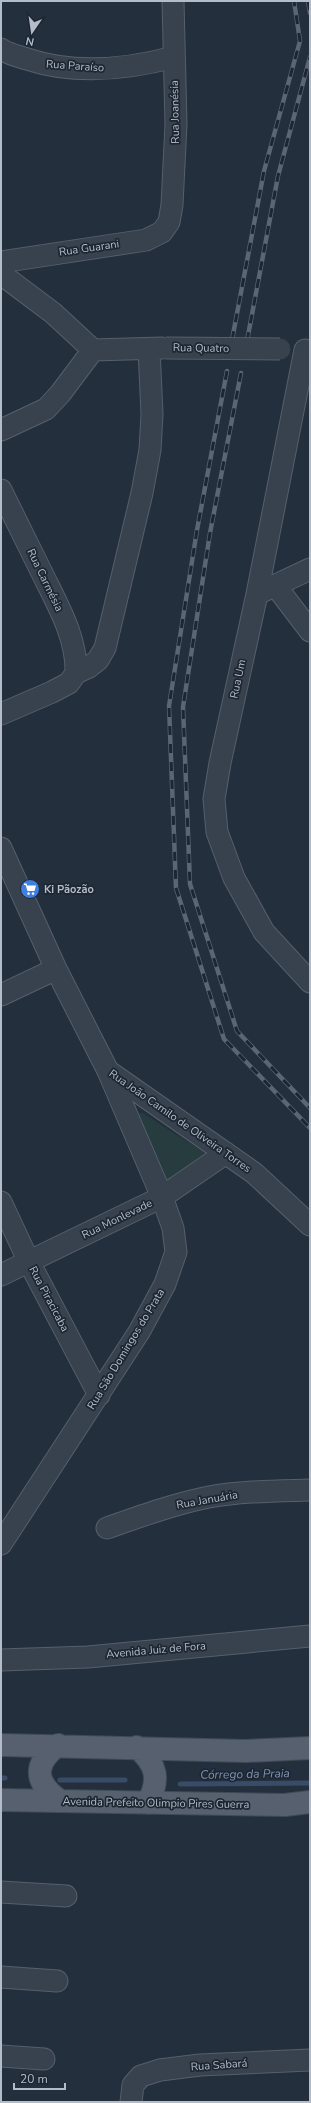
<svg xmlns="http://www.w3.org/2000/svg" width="311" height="2103" viewBox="0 0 311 2103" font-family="'Nunito Sans',sans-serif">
	<rect width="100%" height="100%" fill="#242f3e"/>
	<path fill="#263c3f" d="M141,1112L205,1153L163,1184L136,1118Z"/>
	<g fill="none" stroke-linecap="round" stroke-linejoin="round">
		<path stroke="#394c67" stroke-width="5" d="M1,1778H5
			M60,1780H125
			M180,1784L310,1783"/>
		<g stroke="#565f6c" stroke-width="23">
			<path id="minor" d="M1,49C8,54 18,56 27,59C75,75 125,70 174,57
				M1,262L146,240L162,232L169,222L172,205L176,124L173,1
				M1,274L53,313L93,350
				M93,350L162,348
				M305,350L257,594L220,763L214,799L217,832L234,878L264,932L310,982
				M1,430L46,409L60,394L93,350
				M1,490C15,518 28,545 42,573C57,604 77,637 76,673
				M275,585L310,631
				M257,594L310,569
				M1,714L52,692L69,683L76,673L89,667L98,660L105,648L142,493L150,450L152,414L149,349
				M1,848L56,969L108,1071L254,1173L310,1225
				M1,995L56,969
				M1,1202L29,1262L99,1395
				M1,1275L162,1197L226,1153
				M107,1528C141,1516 174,1504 209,1497C242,1491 277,1491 310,1490
				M1,1544L139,1332L165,1284L176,1252L173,1228L162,1197L108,1071
				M1,1660L88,1657L310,1636
				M1,1892L66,1896
				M1,1977L57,1981
				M1,2056L44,2059
				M131,2102L133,2085L141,2076L160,2070L200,2065L310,2060"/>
		</g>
		<g stroke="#414a57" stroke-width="24">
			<path id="major" d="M1,1745L246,1751L310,1748
				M58,1745C32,1765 35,1783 60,1801
				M137,1747C157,1765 160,1779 148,1803
				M1,1800L285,1805L310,1802"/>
		</g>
		<use href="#minor" stroke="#38414e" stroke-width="21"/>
		<use href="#major" stroke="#56606e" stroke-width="22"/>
		<g stroke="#5a6575" stroke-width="4.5">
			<path id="rail" d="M308,1L310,13
				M232,340L264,171L300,41L294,1
				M247,341L278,176L310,57
				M227,371L197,530L169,706L176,888L224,1039L310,1128
				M241,373L210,533L183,707L190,884L237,1031L310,1108"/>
		</g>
		<use href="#rail" stroke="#1d2633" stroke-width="3" stroke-dasharray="9" stroke-linecap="butt"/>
		<g stroke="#565f6c" stroke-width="23" stroke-linecap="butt">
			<path id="minor-bridge" d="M166,348L280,349"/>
		</g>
		<use href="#minor-bridge" stroke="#38414e" stroke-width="21"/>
	</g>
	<defs>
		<g id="supermarket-disc" transform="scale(1)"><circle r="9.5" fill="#3f7fe0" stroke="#1d2633"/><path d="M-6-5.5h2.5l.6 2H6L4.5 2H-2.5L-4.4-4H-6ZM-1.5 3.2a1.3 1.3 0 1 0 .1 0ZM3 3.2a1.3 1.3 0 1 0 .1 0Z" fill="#fff"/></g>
	</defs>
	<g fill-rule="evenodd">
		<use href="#supermarket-disc" x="30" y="889"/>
	</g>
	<g text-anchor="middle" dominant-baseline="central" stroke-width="3.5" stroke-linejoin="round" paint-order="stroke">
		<g font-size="11" fill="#b4bcc9" stroke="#1d2633">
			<text transform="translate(75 66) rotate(4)">Rua Paraíso</text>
			<text transform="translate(175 112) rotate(-91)">Rua Joanésia</text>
			<text transform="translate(89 248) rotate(-8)">Rua Guarani</text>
			<text transform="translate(201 348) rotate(1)">Rua Quatro</text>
			<text transform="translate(45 580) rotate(64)">Rua Carmésia</text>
			<text transform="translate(238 679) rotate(-78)">Rua Um</text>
			<text transform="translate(180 1121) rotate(35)">Rua João Camilo de Oliveira Torres</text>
			<text transform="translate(117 1219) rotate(-26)">Rua Monlevade</text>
			<text transform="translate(49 1299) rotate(62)">Rua Piracicaba</text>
			<text transform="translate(126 1349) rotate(-59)">Rua São Domingos do Prata</text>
			<text transform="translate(207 1500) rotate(-10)">Rua Januária</text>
			<text transform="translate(156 1650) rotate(-5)">Avenida Juiz de Fora</text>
			<text transform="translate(156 1803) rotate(1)">Avenida Prefeito Olimpio Pires Guerra</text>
			<text transform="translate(219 2065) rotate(-4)">Rua Sabará</text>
		</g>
		<g font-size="11" font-weight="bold" fill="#b4bcc9" stroke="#1d2633" text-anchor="start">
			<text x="44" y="889">Ki Pãozão</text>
		</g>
		<g font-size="12" font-style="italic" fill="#7c92b1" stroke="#1d2633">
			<text transform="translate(245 1774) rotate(-1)">Córrego da Praia</text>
		</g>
	</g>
	<rect width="311" height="2103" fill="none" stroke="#b4bcc9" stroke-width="4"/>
	<g transform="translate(32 32) rotate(193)" stroke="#1d2633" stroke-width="3" paint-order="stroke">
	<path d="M0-3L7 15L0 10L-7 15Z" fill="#b4bcc9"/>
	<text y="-6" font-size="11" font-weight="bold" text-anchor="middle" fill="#b4bcc9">N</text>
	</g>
	<path d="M14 2083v6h51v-6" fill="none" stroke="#b4bcc9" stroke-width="2"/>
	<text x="20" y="2083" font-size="12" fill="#b4bcc9" stroke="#1d2633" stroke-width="3" paint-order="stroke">20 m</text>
</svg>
